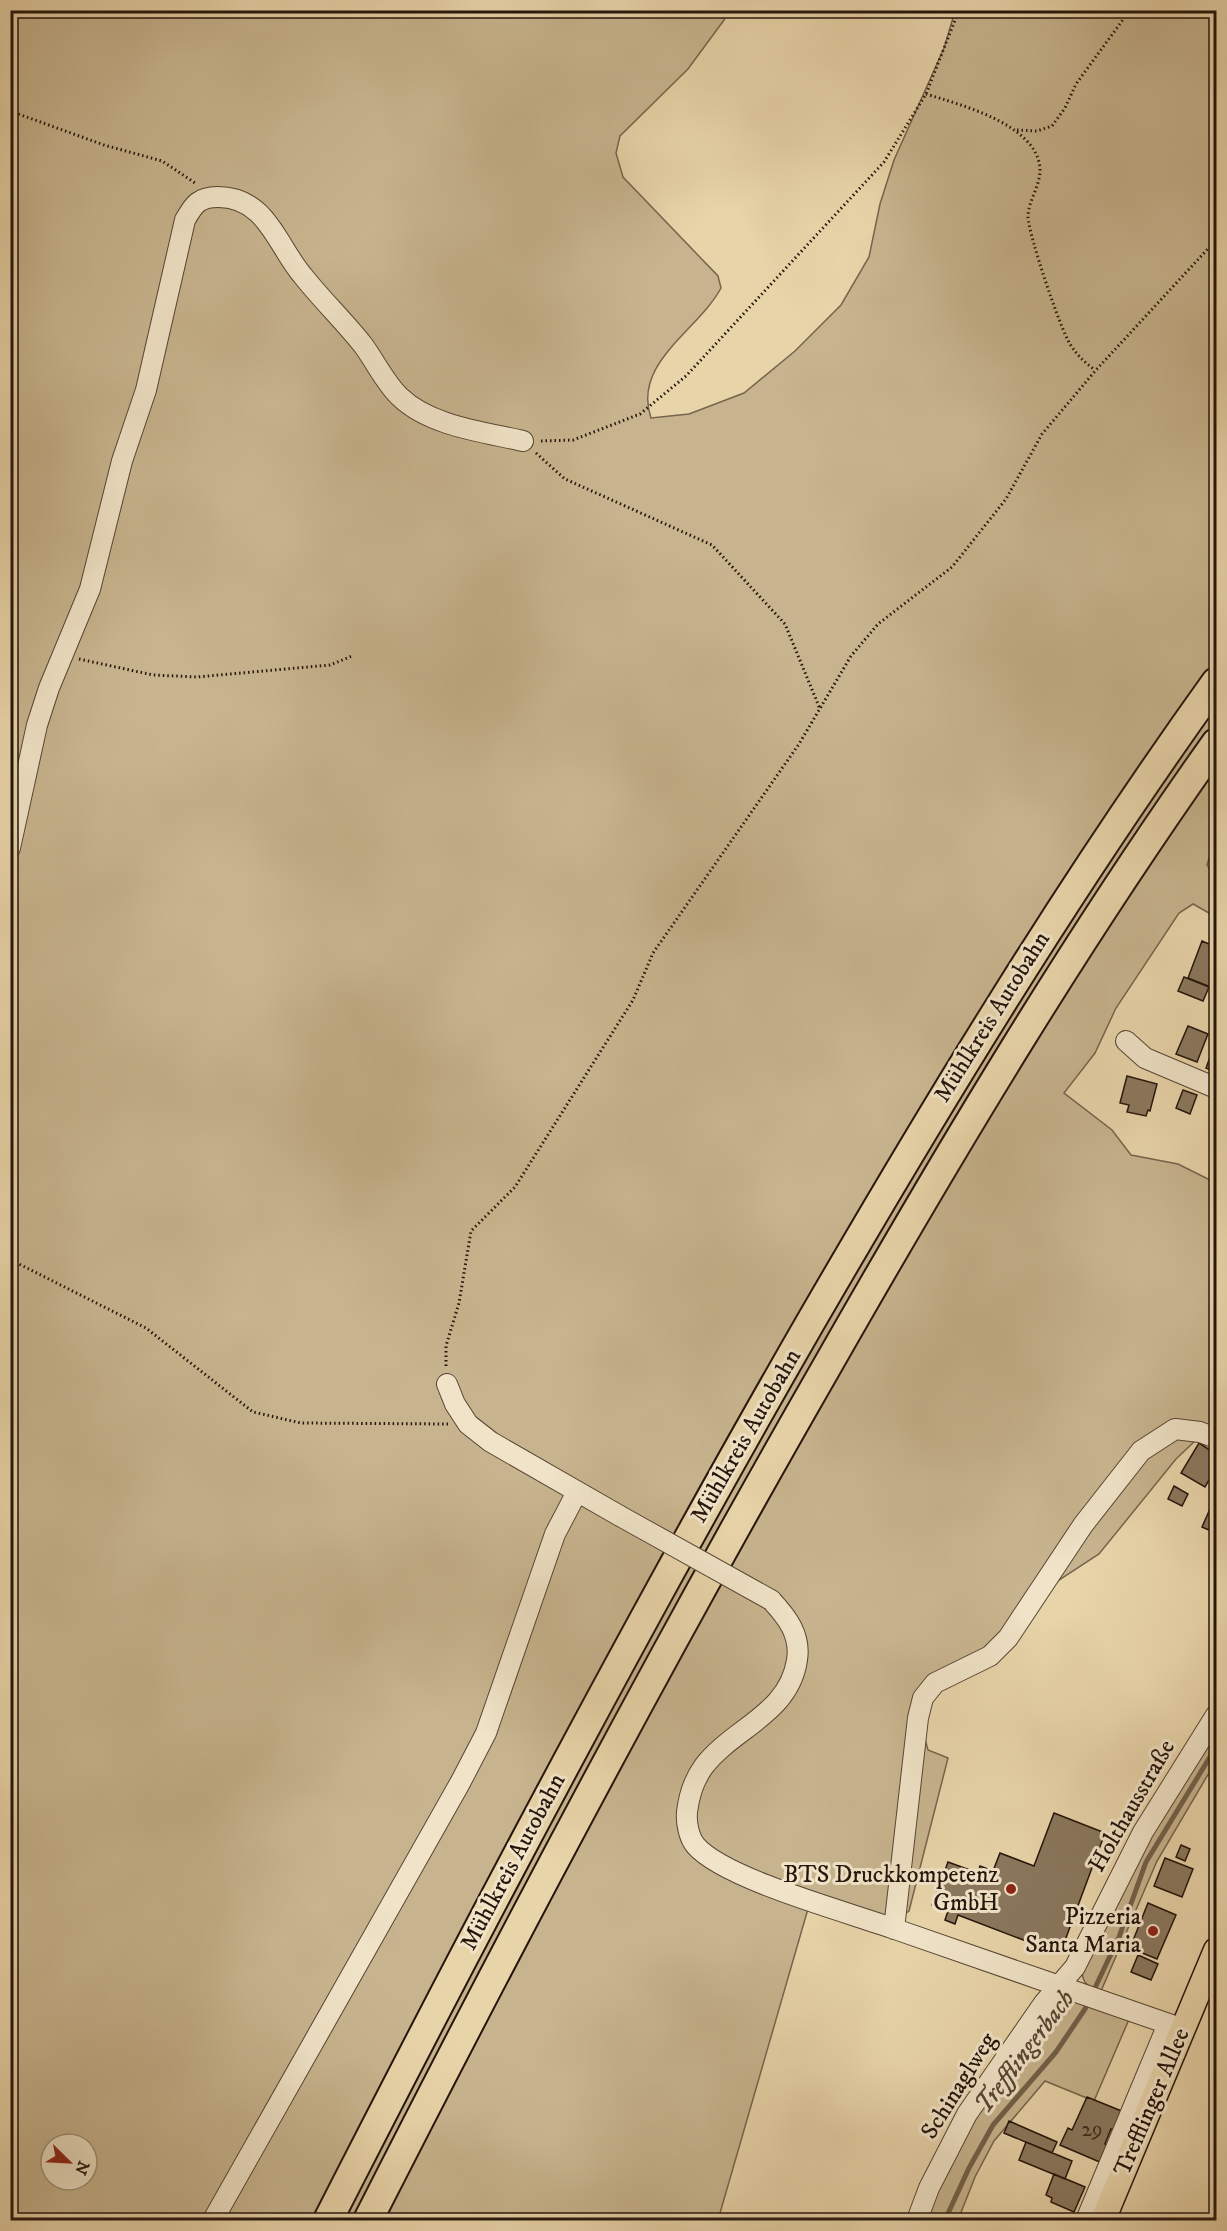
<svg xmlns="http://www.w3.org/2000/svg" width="1227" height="2231" viewBox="0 0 1227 2231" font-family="'IM FELL DW Pica',serif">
	<rect width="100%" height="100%" fill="#e8d4a9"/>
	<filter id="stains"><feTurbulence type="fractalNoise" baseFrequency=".00333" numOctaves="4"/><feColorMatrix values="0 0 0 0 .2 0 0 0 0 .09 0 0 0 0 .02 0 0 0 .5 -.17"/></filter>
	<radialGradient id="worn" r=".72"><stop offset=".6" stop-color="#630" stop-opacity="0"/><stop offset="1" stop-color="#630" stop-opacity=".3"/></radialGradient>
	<path fill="#c7b48e" stroke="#76644d" stroke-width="1.5" fill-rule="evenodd" d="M11,11H728L724,20L688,69L620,136L616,153L623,177L718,276L721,288C698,331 632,363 651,418L689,414L744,393L795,351L841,305L869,257L880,204L894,160L944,48L955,11H1216V836L1207,865L1216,879V917L1193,904L1179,913L1116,1008L1095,1053L1064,1093L1112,1130L1131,1155L1178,1164L1216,1183V1421L1176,1459L1099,1554L1059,1580L1035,1606L927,1701L923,1732L928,1750L948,1758L909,1911L897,1919L883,1920L812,1895L718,2220H11V874L42,730L147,360L11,822ZM51,2144H87V2180H51Z
		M1216,1727V1761L1157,1861L1101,1991C1088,1986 1082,1984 1082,1970L1125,1881Z
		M1066,1996L1130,2017L1094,2101L1045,2081L994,2141L975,2177L958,2220H924L963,2136L1024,2042L1057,2002Z"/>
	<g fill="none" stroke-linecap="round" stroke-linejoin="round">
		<path stroke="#72614a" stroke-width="5" d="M945,2220L969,2168L993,2125L1056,2052L1085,2009L1119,1937L1146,1862L1216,1747"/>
	</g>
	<path fill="#8a785e" stroke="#25150c" stroke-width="1.5" d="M1202,941L1216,947V980L1213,988L1188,978Z
		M1184,977L1209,987L1203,1001L1178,991Z
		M1188,1026L1208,1034L1197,1062L1176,1054Z
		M1213,1049L1216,1051V1072L1206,1068Z
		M1127,1076L1157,1084L1150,1111L1148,1110L1146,1116L1127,1112L1129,1105L1120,1103Z
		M1183,1090L1197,1095L1190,1114L1176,1108Z
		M1199,1443L1216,1454V1468L1205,1487L1181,1473Z
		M1174,1486L1188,1494L1182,1506L1168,1499Z
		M1214,1500L1216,1502V1533L1202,1527Z
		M1054,1813L1105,1833L1060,1954L958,1915L955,1924L945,1920L948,1911L932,1905L948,1862L978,1873L980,1866L993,1871L1000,1853L1034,1866Z
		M1181,1845L1190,1849L1185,1861L1176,1857Z
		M1165,1858L1193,1869L1182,1897L1154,1886Z
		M1148,1903L1176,1915L1157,1959L1130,1948Z
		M1138,1955L1158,1964L1151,1980L1131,1972Z
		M1087,2097L1124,2112L1116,2131L1111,2129L1105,2144L1109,2146L1102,2163L1060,2145L1068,2128L1072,2130Z
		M1009,2121L1057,2142L1052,2153L1004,2133Z
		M1026,2142L1072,2161L1065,2179L1019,2160Z
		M1054,2174L1085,2187L1074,2212L1051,2202L1052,2198L1046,2195Z"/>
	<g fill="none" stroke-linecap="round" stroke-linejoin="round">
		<g stroke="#564533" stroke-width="22">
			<path id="minor" d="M10,848L37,725L49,688L90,589L122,461L146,390L185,220C194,204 199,197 218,197C267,197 277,246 303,276C322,300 344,321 363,345C375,361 385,383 400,397C430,426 484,432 523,441
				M1126,1041L1145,1058L1216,1088
				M447,1384L455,1404L468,1424L491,1442L620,1516
				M771,1600C787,1617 801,1635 797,1660C789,1714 733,1728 704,1766C693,1781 689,1795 687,1812C686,1823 689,1838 696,1846C725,1879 847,1912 892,1928C989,1962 1086,1995 1183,2029
				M894,1929L918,1718L923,1698L935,1683L990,1656L1008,1638L1083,1525L1141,1451L1175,1429L1200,1432L1216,1438
				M213,2220L460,1783L486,1733L555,1534L577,1492
				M917,2220L929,2188L967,2114L1044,2003L1075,1967L1143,1832L1216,1715
				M1086,2220L1168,2024"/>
		</g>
		<g stroke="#25150c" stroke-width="27">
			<path id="major" d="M1103,2220L1216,1950"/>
		</g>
		<g stroke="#25150c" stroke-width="32">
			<path id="highway" d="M328,2220C482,1918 640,1618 810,1323C937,1104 1068,888 1216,682
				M368,2220C514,1933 665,1648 826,1368C948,1154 1074,943 1216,743"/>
		</g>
		<path stroke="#25150c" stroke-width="3" stroke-dasharray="1.5 3" stroke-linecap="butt" d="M926,94C961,105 1036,124 1040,168C1041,185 1028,201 1028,217C1029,236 1060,328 1070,344C1077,355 1084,362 1095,370
			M10,111L104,145L162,161L195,183
			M1017,130L1037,131L1052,126L1065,108L1076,84L1130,10
			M541,441L573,440L640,414L686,376L884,162L926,94L959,10
			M536,453L565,479L712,545L785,624L820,709
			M79,659L153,675L197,677L330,665L352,656
			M10,1255L17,1263L146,1328L253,1412L301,1423L448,1424
			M446,1366V1346L459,1303L471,1231L515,1187L633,1000L653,953L799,744L851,656L878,624L952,567L1006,499L1042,434L1096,370L1216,240"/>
		<use href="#minor" stroke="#f0e3c7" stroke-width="20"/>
		<use href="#major" stroke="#e8d4a9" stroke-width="24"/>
		<use href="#highway" stroke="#e8d4a9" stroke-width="28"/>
		<g stroke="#564533" stroke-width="22" stroke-linecap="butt">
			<path id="minor-bridge" d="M620,1516L771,1600"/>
		</g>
		<use href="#minor-bridge" stroke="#f0e3c7" stroke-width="20"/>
	</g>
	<g fill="#8f2418" stroke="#f0e3c7" stroke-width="2">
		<circle cx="1011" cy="1889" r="6"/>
		<circle cx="1153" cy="1931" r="6"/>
	</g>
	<g text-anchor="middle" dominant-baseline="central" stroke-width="6" stroke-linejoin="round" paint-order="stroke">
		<g font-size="21" fill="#3e2e20">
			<text x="1092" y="2130">29</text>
		</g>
		<g font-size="24" fill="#25150c" stroke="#f0e3c7">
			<text transform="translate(992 1017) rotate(-58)">Mühlkreis Autobahn</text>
			<text transform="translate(746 1436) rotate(-60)">Mühlkreis Autobahn</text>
			<text transform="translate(1132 1806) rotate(-60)">Holthausstraße</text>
			<text transform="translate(513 1862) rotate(-62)">Mühlkreis Autobahn</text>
			<text transform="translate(959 2086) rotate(-58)">Schinaglweg</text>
			<text transform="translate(1152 2102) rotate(-67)">Trefflinger Allee</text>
		</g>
		<g font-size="24" fill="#25150c" stroke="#f0e3c7" text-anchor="end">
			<text x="999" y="1875">BTS Druckkompetenz<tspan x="999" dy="28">GmbH</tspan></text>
			<text x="1141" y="1917">Pizzeria<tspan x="1141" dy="28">Santa Maria</tspan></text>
		</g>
		<g font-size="26" font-style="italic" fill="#594736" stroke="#f0e3c7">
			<text transform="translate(1025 2052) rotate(-53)">Trefflingerbach</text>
		</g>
	</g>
	<rect width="1227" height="2231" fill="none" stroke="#e8d4a9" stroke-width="36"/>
	<rect x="12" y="12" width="1203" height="2207" fill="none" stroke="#25150c" stroke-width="3"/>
	<rect x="18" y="18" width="1191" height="2195" fill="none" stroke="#25150c" stroke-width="1.5"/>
	<g transform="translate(69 2162) rotate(114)"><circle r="28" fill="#f0e3c7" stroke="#9f917c" stroke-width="1.5"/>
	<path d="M0-4.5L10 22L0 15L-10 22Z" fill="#8f2418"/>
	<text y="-9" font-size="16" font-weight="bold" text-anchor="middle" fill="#25150c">N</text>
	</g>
	<rect width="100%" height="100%" filter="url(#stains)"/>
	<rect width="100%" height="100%" fill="url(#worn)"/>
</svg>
